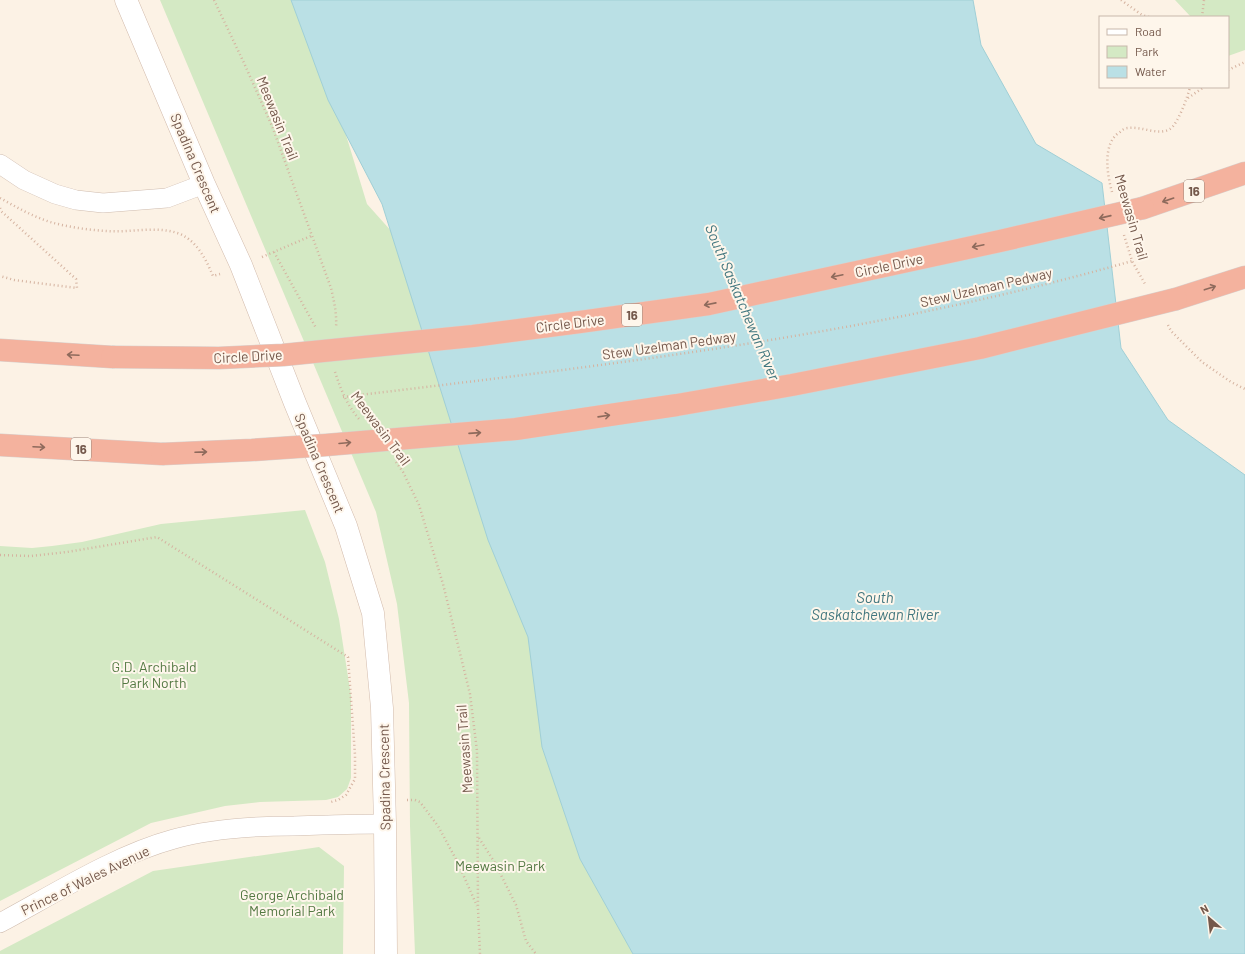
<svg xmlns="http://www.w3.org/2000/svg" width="1245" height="954" viewBox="0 0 1245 954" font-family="Barlow,sans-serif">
	<rect width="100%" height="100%" fill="#fcf2e5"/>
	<path fill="#d4e9c4" d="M160,0H299L332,89L367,204L401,242L656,954H415L410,826L409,703L397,604L376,512Z
		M1175,0H1245V50L1228,56V17H1191Z
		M305,510L325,562L339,619L351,696V778L347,789L338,797L326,800L260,802L225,806L151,823L0,901V546L32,548L52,546L82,542L161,524Z
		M319,847L344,866L343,954H0V951L153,871Z"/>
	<path fill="#bae0e5" stroke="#a0cfd6" d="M291,0H973L981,45L1036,144L1102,183L1121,348L1168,420L1245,475V954H633L580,859L542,747L528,637L488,540L382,204L328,100Z"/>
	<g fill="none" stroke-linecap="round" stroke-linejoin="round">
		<g stroke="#cfbcaf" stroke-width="20">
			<path id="street" d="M0,164L24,180L55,194L76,200L103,203L167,198L204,184
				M0,923C54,894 115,855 174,839C213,828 254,826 294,826C324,825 355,824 385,824"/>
		</g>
		<g stroke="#d2bbac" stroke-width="23">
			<path id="secondary" d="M126,0L204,184L241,265L295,403L346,526L373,613L382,708L385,824L386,954"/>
		</g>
		<g stroke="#d8d0cd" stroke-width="23">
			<path id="highway" d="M1143,208L1245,173
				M1176,299L1245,277
				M0,350L112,357
				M0,445L162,454"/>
		</g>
		<path stroke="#d5b3a0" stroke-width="2.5" stroke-dasharray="1 3" stroke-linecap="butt" d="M214,0L244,63L272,126L331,288C334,301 337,314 336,328
			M1121,0L1142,15L1149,17
			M1202,17L1204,0
			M1228,70L1245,62
			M1188,98L1204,87
			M1112,192C1107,174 1102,143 1120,132C1122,130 1125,128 1128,128C1142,126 1158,136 1170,129C1178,124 1188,96 1190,87
			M0,198C16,207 32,216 50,222C68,227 88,230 107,231C131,233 157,225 180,234C198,242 206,260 213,276L220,274
			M0,208L1,211L76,279L77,288L14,280L0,276
			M1124,235L1132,261L1145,284
			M274,252L316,328
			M262,257L311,236
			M1168,325L1171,331L1202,362L1231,382L1245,389
			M335,372C341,390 347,405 359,419
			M343,397C608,365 875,335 1132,261
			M396,462L403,472L419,505L443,584L470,694L477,751L478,908L480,954
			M0,555L31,556L67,552L157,537L348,657L355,755V779L346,795L338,800L331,802
			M407,800H415L420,802L438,826L458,863L477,906
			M479,838L495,863L516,905L526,941L536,954"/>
		<use href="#street" stroke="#fff" stroke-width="19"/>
		<use href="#secondary" stroke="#fff" stroke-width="22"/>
		<use href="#highway" stroke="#f4b29e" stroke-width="22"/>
		<g stroke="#d8d0cd" stroke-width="23" stroke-linecap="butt">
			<path id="highway-bridge" d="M112,357L219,358L283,355L473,336L580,322L709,304L1000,241L1143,208
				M162,454L252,450L326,445L516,429L677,405L792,385L980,348L1176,299"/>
		</g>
		<use href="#highway-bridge" stroke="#f4b29e" stroke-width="22"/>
	</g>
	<defs><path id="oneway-shaft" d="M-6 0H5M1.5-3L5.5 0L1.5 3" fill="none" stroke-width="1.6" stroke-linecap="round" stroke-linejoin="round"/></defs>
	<g stroke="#8e6a5c">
		<use href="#oneway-shaft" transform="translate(1168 200) rotate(161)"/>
		<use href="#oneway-shaft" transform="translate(1105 217) rotate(167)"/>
		<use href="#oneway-shaft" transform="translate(978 246) rotate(168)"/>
		<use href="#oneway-shaft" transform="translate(837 276) rotate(168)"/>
		<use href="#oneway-shaft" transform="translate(1210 288) rotate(-18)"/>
		<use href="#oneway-shaft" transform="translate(710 304) rotate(169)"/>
		<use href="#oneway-shaft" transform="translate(73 355) rotate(-177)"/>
		<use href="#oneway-shaft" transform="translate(604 416) rotate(-8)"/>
		<use href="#oneway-shaft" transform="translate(475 433) rotate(-4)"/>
		<use href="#oneway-shaft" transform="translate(345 443) rotate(-5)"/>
		<use href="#oneway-shaft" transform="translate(39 447) rotate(3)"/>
		<use href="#oneway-shaft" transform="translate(201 452) rotate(-2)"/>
	</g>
	<g text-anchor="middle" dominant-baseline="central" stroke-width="4" stroke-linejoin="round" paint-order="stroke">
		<g fill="#fef6eb" stroke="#9d877b" stroke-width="1">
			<rect x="1184" y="180" width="20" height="22" rx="3"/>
			<rect x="622" y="304" width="20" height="22" rx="3"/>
			<rect x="71" y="438" width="20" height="22" rx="3"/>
		</g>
		<g font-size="13" font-weight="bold" fill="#74584b">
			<text x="1194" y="191">16</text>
			<text x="632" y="315">16</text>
			<text x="81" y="449">16</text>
		</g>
		<g font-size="14" fill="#74584b" stroke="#fef6eb">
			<text transform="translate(278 118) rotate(68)">Meewasin Trail</text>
			<text transform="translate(196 163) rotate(67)">Spadina Crescent</text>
			<text transform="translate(1132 217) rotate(74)">Meewasin Trail</text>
			<text transform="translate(889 265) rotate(-12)">Circle Drive</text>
			<text transform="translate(986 287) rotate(-13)">Stew Uzelman Pedway</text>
			<text transform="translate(570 323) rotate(-7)">Circle Drive</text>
			<text transform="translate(669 345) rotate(-8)">Stew Uzelman Pedway</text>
			<text transform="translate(248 356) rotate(-3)">Circle Drive</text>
			<text transform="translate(381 428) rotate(53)">Meewasin Trail</text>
			<text transform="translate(320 463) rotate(67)">Spadina Crescent</text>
			<text transform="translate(464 749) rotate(-94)">Meewasin Trail</text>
			<text transform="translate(384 777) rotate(-91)">Spadina Crescent</text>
			<text transform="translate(85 880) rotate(-26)">Prince of Wales Avenue</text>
		</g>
		<g font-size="14" fill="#547943" stroke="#fef6eb">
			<text x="154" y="666">G.D. Archibald<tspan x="154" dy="16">Park North</tspan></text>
			<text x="500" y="865">Meewasin Park</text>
			<text x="292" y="894">George Archibald<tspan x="292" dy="16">Memorial Park</tspan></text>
		</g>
		<g font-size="15" font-style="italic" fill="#42777f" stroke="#fef6eb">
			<text transform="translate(743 302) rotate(67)">South Saskatchewan River</text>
			<text x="875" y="597">South<tspan x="875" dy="17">Saskatchewan River</tspan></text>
		</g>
	</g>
	<rect x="1099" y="16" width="130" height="72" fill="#fef6eb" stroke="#c7b7ab"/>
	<rect x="1107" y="29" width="20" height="6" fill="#ffffff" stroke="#c7b7ab"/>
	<text x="1135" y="36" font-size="12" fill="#74584b">Road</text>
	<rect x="1107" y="46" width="20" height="12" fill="#d4e9c4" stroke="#c7b7ab"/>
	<text x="1135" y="56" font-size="12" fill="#74584b">Park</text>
	<rect x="1107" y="66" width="20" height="12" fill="#bae0e5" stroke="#c7b7ab"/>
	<text x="1135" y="76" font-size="12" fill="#74584b">Water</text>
	<g transform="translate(1209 918) rotate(332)" stroke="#fef6eb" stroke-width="3" paint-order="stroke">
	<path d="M0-3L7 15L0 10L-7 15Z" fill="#74584b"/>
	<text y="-6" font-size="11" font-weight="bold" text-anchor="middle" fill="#74584b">N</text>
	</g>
</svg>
